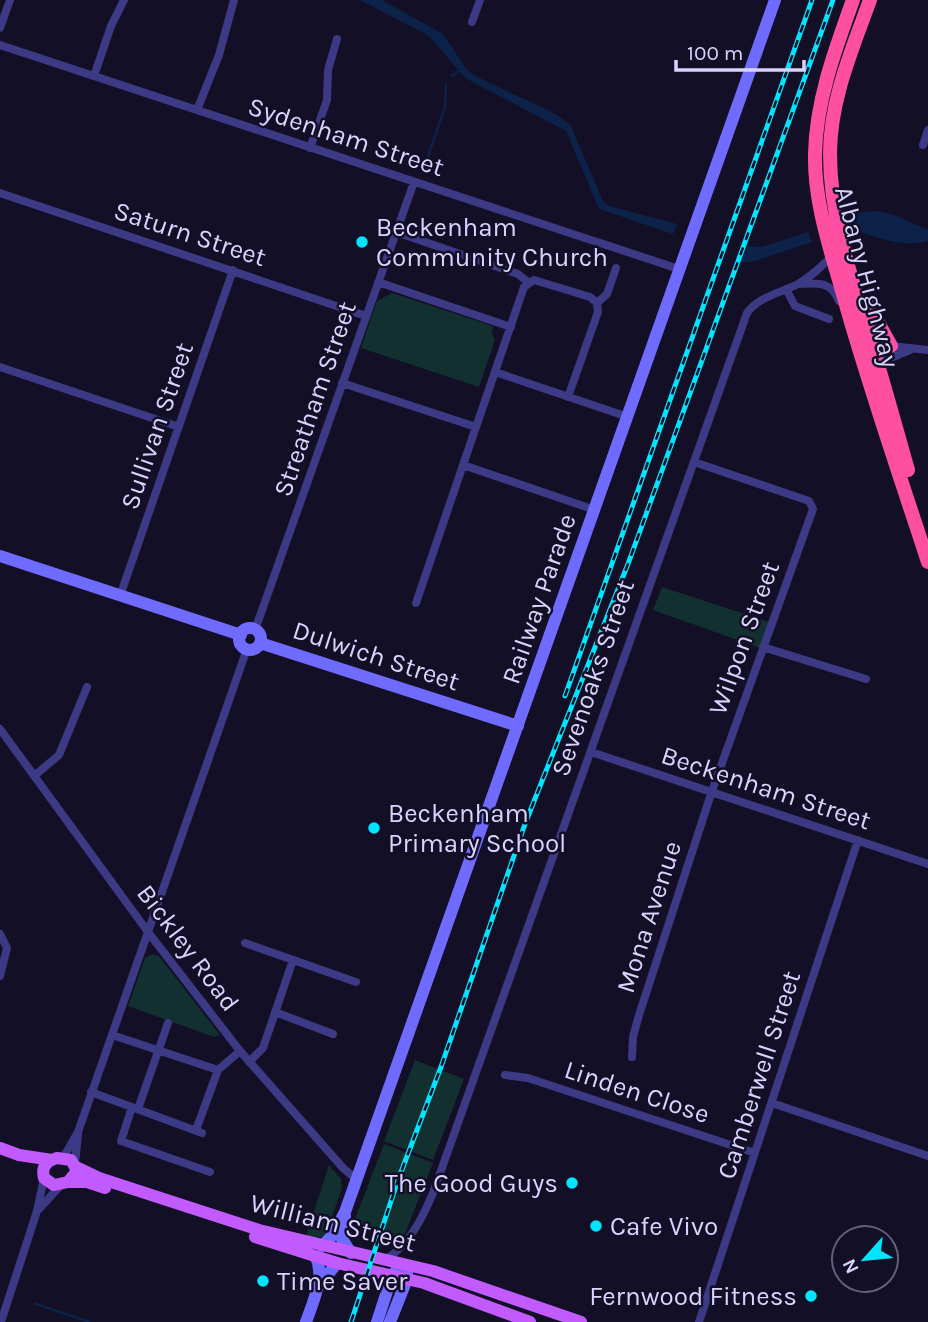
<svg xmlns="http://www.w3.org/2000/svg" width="928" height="1322" viewBox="0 0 928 1322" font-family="Karla,sans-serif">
	<rect width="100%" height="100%" fill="#130f26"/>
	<path fill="#12302f" d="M392,293L493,326L492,333L495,340L479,387L361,348L377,301Z
		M662,587L769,622L760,648L653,610Z
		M152,954L159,956L220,1035L214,1037L128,1006L145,958Z
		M415,1060L464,1079L433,1160L384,1141Z
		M384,1144L433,1163L401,1244L353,1224Z
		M329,1165L341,1179L342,1188L326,1234C319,1240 314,1238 306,1236Z"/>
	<path fill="#0c2248" d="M360,0H382L443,34L465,67L475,76L550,111L570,124L603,201L609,206L677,224L673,234L599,209L566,131L465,78L429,36Z
		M877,211L892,214L928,230V241C904,248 876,238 853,229L849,217L861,212Z
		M808,232L812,242L752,262H740L747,246L761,247Z"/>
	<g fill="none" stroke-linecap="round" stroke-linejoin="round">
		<path stroke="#0c2248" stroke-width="2.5" d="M452,76L460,70
			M427,159L445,107L446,85
			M36,1304L89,1322"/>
		<path stroke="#3d3a85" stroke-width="8" d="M472,22L480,0
			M0,28L10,0
			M0,45L679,269
			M94,76L111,26L124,0
			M197,110L219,55L234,0
			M923,145L928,130
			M310,148L327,100L328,70L337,39
			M0,193L366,316
			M396,232L518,274L528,282
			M378,282L511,327
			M799,284C818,283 831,281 839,301
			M786,289L795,306L829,319
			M597,303L607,294L616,268
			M872,348L891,346L928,350
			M873,361L893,357L910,350
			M0,367L179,427
			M495,372L628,417
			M342,383L476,427
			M463,465L524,287L534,280L590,297L597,303L598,312L568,397
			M120,596L233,270
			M416,603L463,465L595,510
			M255,630L414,182
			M763,647L866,679
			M0,729L148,932L240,1051L343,1168L357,1180
			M591,752L928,864
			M34,776L59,755L87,687
			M0,934L7,948L0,976
			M245,943L356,982
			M275,1012L333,1034
			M112,1035L218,1070
			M632,1057L633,1037L639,1015L712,791L813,509L809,501L694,462
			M249,1062L263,1048L293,960
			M505,1075L528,1078L755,1153
			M91,1092L202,1133
			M772,1103L928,1156
			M132,1107L121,1141L210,1172
			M138,1109L168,1023
			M196,1130L218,1070L240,1051
			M63,1158L78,1132L247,649
			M75,1163L78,1135
			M39,1209L61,1185
			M385,1260C409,1245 422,1219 433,1193L747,313C758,297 780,293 796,285C810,278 822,266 832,256
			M1,1322L37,1211L44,1178
			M699,1322L858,840"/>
		<path stroke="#6f6bff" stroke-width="12" d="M0,556L241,635
			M239 639a11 11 0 1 1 22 0a11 11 0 1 1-22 0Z
			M260,643L518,726
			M345,1216L342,1239L351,1253
			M322,1246L332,1236L345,1212L775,0
			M318,1287L337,1263
			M306,1322C313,1302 325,1277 316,1257
			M377,1322L392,1276L401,1264
			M390,1322L407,1279V1270"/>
		<path stroke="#c25bff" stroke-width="12" d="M0,1148L19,1155L52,1160
			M57,1158L71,1160L77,1171L68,1182L54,1185L44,1178C41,1166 47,1161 57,1158Z
			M76,1167L99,1178L259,1230L433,1271L581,1322
			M68,1182H87L105,1188
			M255,1237L337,1263L424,1283L530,1322"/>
		<path stroke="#ff4fa3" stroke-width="14" d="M853,0C835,50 816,101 815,154C814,202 830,248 843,294C868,384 899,473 928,562
			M870,0C852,50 830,100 830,154C830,215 850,274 868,331C882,377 895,424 908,470
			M867,303L891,346"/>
		<g stroke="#00e5ff" stroke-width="5">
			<path id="rail" d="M565,696L812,0
				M351,1322L398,1180L441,1067L525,824L628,564L833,0"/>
		</g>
		<use href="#rail" stroke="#130f26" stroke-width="2.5" stroke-dasharray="8" stroke-linecap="butt"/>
	</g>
	<g fill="#00e5ff" stroke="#130f26" stroke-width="2.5">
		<circle cx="362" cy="242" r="7"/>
		<circle cx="374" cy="828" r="7"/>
		<circle cx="572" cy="1183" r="7"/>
		<circle cx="596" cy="1226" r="7"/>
		<circle cx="263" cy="1281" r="7"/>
		<circle cx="811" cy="1296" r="7"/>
	</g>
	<g text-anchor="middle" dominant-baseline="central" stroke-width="5" stroke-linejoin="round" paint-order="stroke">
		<g font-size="26" fill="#d9d4ff" stroke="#130f26">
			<text transform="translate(346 137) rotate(18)">Sydenham Street</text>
			<text transform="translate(190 234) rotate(18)">Saturn Street</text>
			<text transform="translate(867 277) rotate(75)">Albany Highway</text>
			<text transform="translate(315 399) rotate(-71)">Streatham Street</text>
			<text transform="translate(157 426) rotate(-71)">Sullivan Street</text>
			<text transform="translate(539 599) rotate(-71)">Railway Parade</text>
			<text transform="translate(744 638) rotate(-70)">Wilpon Street</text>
			<text transform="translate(376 656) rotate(18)">Dulwich Street</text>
			<text transform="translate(593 678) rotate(-71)">Sevenoaks Street</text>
			<text transform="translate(766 788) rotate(18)">Beckenham Street</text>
			<text transform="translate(649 917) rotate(-72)">Mona Avenue</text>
			<text transform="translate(188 948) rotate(53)">Bickley Road</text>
			<text transform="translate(759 1075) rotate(-72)">Camberwell Street</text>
			<text transform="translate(637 1092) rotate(18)">Linden Close</text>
			<text transform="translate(333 1223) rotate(14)">William Street</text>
		</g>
		<g font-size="26" fill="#d9d4ff" stroke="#130f26" text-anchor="start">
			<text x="376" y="227">Beckenham<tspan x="376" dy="30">Community Church</tspan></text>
			<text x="388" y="813">Beckenham<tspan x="388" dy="30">Primary School</tspan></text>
			<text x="558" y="1183" text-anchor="end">The Good Guys</text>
			<text x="610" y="1226">Cafe Vivo</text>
			<text x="277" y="1281">Time Saver</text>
			<text x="797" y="1296" text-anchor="end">Fernwood Fitness</text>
		</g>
	</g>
	<g transform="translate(865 1259) rotate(243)"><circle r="33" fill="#130f26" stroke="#625e7d" stroke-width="2"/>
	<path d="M0-5L12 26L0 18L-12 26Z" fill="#00e5ff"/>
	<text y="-10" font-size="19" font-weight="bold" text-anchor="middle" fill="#d9d4ff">N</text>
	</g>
	<path d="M676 60v10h128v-10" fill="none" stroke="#d9d4ff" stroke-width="3.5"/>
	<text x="687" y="60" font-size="21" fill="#d9d4ff" stroke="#130f26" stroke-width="5" paint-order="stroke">100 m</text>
</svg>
